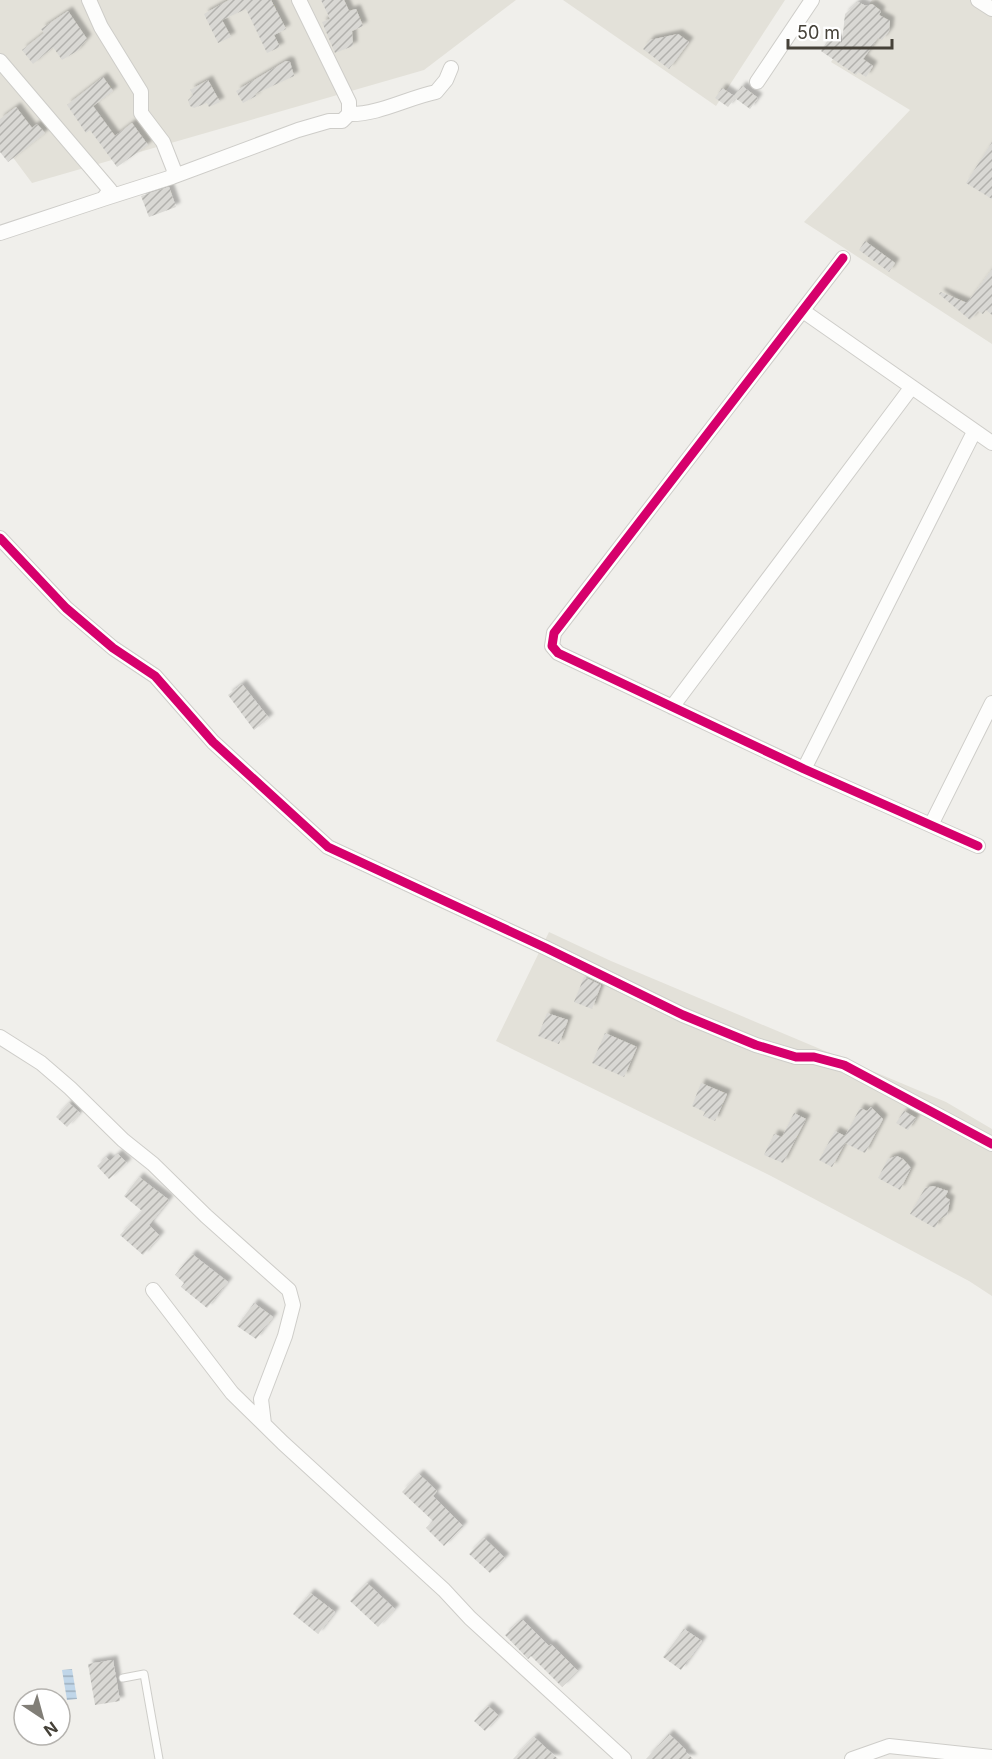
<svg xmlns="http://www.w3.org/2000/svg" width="992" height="1759" viewBox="0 0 992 1759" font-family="Inter,sans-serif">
	<defs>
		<pattern id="water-rules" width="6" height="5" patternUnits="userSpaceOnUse" patternTransform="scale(1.5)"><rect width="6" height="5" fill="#c0d6e9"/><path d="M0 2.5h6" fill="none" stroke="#9eafbe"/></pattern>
		<pattern id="building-hatch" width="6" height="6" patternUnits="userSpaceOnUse" patternTransform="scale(1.5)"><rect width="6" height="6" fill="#d9d8d4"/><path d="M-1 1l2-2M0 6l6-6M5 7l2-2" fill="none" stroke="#b2b1ad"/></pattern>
		<filter id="shadow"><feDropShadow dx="4.5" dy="-4.5" stdDeviation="1.5" flood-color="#0004"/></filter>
	</defs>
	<rect width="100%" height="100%" fill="#f0efeb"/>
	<path fill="#e3e1d9" d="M0,0H516L424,70L32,183L0,140Z
		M563,0H785L716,106Z
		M872,0H992V344L804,222L910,110L831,62Z
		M549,932L611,961L946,1102L992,1129V1296L969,1281L771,1176L496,1041Z"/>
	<path fill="url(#water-rules)" d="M72,1669L77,1699L67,1700L62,1670Z"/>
	<path fill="url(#building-hatch)" filter="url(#shadow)" d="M229,0H271L286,29L274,35L280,47L267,53L246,9L222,20L231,37L218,43L204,14Z
		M321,0H344L349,11L356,9L363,26L352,31L353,46L335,53L322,22L330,19Z
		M858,2L866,6L872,4L881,11L879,15L890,21L889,31L882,40L878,38L863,59L873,66L866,77L858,72L856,75L821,51L831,35L842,43L845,14Z
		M68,11L87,39L77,51L62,60L53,47L33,64L22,50L44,33L41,29Z
		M678,34L689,42L669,69L643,49L650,40Z
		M286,61L290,62L294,76L255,94L256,96L243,103L236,91Z
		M103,77L113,91L93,106L115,136L132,123L148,145L117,167L90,130L86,133L67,105Z
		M208,80L220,102L209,107L207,103L194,108L190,106L188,100L193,95L190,90Z
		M742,86L758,98L750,109L735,98L728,107L715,98L722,88L734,96Z
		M16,107L32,128L37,124L45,133L8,162L0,152V119Z
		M992,142V199L966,183Z
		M169,187L176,207L149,217L141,196Z
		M865,241L895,263L889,272L859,250Z
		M992,269V315L986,310L983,314L978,311L970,320L939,294L941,292L967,303Z
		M242,684L269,718L254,730L228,695Z
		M584,977L601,985L592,1009L574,1002Z
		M547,1013L568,1020L559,1044L538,1036Z
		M605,1033L637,1047L624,1077L592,1063Z
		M701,1083L727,1094L715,1121L703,1116L705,1112L692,1106Z
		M69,1103L80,1113L67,1127L56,1117Z
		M871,1107L883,1119L865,1153L845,1143L832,1167L819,1160L835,1131L845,1136L860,1108L867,1111Z
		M904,1111L916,1118L908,1130L896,1123Z
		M794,1113L806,1119L783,1163L764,1155L774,1134L782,1137Z
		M118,1154L127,1163L109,1179L97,1166L106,1157L110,1161Z
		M897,1156L903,1159L911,1168L900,1190L878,1178L888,1159Z
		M139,1177L169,1200L149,1225L160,1236L143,1255L120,1235L142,1211L124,1196Z
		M933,1186L948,1191L945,1197L950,1200L947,1215L939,1220L935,1228L910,1214L925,1188Z
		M192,1254L228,1282L207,1308L181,1287L184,1283L175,1275Z
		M254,1303L273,1317L256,1339L237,1326Z
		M419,1474L437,1491L433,1496L463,1526L444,1546L426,1528L433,1521L402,1492Z
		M484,1538L505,1558L490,1573L469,1554Z
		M367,1583L395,1609L378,1627L350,1601Z
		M310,1593L335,1612L318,1634L293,1614Z
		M522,1619L549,1646L551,1644L578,1671L562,1687L531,1656L528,1659L505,1635Z
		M684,1629L702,1641L681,1670L663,1657Z
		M113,1660L120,1701L95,1705L88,1664Z
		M488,1706L499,1716L485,1731L474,1721Z
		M669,1734L686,1750L685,1751L693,1759H646Z
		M534,1737L558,1759H513Z"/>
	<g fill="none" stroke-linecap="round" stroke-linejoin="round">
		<g stroke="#cecdc9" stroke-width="9">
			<path id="lane" d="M123,1678L144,1674L159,1759"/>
		</g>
		<g stroke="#cecdc9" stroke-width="16">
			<path id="street" d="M89,0L101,27L141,92V113L163,142L174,170L172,177L103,199
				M978,0L992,9
				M0,61L110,190L103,199L0,233
				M757,82L812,0
				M349,114C378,115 407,98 436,92L446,80L451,68
				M172,177L298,130L329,121H342L349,114V102L299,0
				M843,258L554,633L552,646L558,653L804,769L978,846
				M803,311L992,443
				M0,538L66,608L113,648L155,676L213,742L328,847L546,948L683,1015L756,1045L796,1057H814L844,1065L992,1144
				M672,707L911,388
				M804,769L974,432
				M931,825L992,703
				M0,1037L41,1063L70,1088L123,1140L153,1164L206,1216L289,1290L293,1305L285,1336L261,1399L264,1424
				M153,1290L232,1393L283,1443L444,1590L470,1618L624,1759
				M852,1759L889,1746L992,1757"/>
		</g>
		<use href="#lane" stroke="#fdfdfc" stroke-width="7"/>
		<use href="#street" stroke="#fdfdfc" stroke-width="14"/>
		<g stroke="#fff" stroke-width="13">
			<path id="cycleway" d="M843,258L554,633L552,646L558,653L804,769L978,846
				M0,538L66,608L113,648L155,676L213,742L328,847L546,948L683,1015L756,1045L796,1057H814L844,1065L992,1144"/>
		</g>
		<use href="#cycleway" stroke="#d6006c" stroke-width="9"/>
	</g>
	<g transform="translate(42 1717) rotate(144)"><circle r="28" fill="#ffffff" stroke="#b5b3af" stroke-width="1.5"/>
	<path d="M0-4.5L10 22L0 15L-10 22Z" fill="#817e77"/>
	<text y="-9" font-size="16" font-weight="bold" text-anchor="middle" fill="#454138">N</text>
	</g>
	<path d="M788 39v9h104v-9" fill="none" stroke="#454138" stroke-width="3"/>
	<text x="797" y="39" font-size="18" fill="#454138" stroke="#ffffff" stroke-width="4.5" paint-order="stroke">50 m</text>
</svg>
